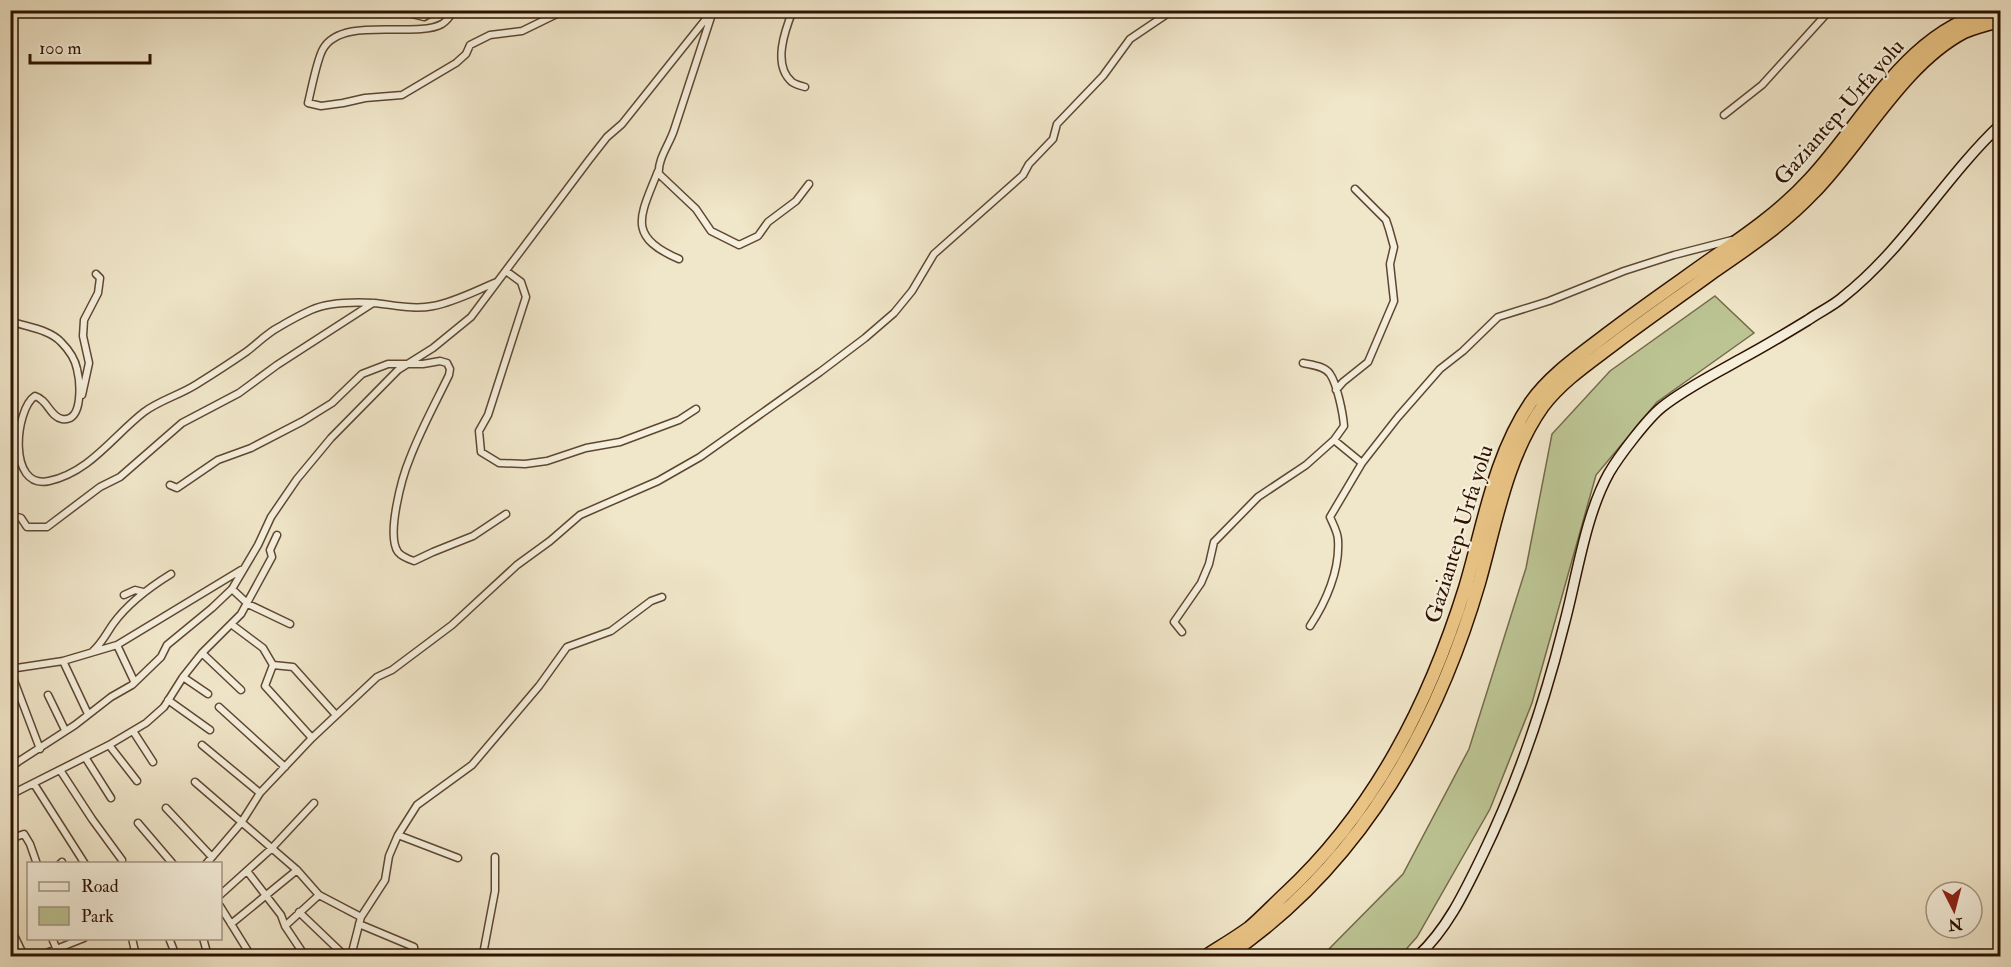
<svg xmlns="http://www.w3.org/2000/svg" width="2011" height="967" viewBox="0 0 2011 967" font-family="'IM FELL Double Pica',serif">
	<rect width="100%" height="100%" fill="#f0e6c9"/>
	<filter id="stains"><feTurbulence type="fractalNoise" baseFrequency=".00333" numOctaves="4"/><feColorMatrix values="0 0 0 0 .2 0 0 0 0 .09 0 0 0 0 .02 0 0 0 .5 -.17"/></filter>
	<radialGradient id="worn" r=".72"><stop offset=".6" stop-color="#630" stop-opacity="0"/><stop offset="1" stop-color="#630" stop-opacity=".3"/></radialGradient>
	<path fill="#bcc494" stroke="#756b4a" stroke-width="1.5" d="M1715,296L1754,333L1657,402L1596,475L1532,703L1490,809L1417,937L1400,956H1322L1403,874L1469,749L1526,568L1552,434L1610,371Z"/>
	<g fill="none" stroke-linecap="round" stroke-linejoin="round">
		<g stroke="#5e4732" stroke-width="9">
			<path id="street" d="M396,10L424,17L436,10
				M454,10C451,15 447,21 442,24C415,39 342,15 323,49C317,59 311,91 308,103L321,106L343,103L365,98L402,95L456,63L466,54L470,45L490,35L522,31L565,10
				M793,10C785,30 772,65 792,82C795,84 801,86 805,87
				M712,14C699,53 687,91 674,130C670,143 657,160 659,174L696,209L711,231L739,245L758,236L768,222L796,201L809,184
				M1724,115L1762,85L1830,10
				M658,171C641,215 625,236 679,259
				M506,271L521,282L526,297L488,415L479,431L481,452L499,463L525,464L547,461L586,448L620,442L679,420L696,409
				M10,321C26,327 49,329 61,342C68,349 75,359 77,369C80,381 84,423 62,419C50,417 48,400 35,396C15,409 7,490 49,481C90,472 113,436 144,412C160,400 180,395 197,384C213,374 230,363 246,352C257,344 267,333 279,327C289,321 300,315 311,310C329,302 355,302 374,303C394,305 414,310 433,306C455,302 477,290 497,282
				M1336,390L1343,382L1368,362L1394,301L1390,264L1394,247L1389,229L1386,220L1355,189
				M82,395L89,363L83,336L84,320L98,293L100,278L96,274
				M10,419L18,441
				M1334,440L1362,463L1398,417L1440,369L1463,351L1498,317L1549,301L1624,271L1674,255L1732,240
				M170,485L177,488L218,460L251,448L303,421L332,403L362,374L388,364H423L440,361L447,363L450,369L449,375C436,402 421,429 410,458C402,477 386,535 398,552C402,557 408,559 414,561L433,552L473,536L506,514
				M10,515L21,518L27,527H47L100,487L120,477L182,423L239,393L277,365L373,303
				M232,589L248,604L290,624
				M124,595L135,590L143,592
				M231,624L263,648L273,665L293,667L336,715
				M1310,626C1326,602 1340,570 1338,540C1338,533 1333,524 1330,517L1362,463
				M1182,632L1174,622L1201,583L1209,564L1214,542L1258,497L1306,465L1334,440L1344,426C1343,413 1337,384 1330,374C1325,366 1312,365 1303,363
				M117,645L134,681
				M93,651C102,643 106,634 113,624C128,603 150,587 171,574
				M202,653L241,690
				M63,661L88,714
				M273,665L265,686L312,738
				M10,669L63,661L117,645L241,570
				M10,670L40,749
				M183,677L208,694
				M48,695L65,730
				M168,700L210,730
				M219,707L285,767
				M133,731L153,762
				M109,745L137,781
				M202,745L260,793
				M10,748L17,763
				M85,757L111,798
				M10,767L75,725L111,697L132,685L161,657L167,645L212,608L232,589L258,545L271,517L297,479L331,438L398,370L433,348L471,317L589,160L607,137L622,124L713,10
				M60,770L92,819L122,860
				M195,782L297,870L319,895L361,917
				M34,784L85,864
				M10,795L109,745L146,723L164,707L183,677L202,653L241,614L272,557L270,550L277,535
				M166,808L211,856
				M138,823L173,864
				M398,835L458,858
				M10,839L24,834L30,844L37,864
				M60,864L62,862
				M206,864L241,823L260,793L312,738L377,677L392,670L452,625L517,565L550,541L580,515L658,481L700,457L820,372L865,338L894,313L912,291L934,254L1023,175L1029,164L1053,139L1057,124L1103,76L1130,39L1167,14
				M247,871L281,915L285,926L305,956
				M220,895L271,849L314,803
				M220,906L251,956
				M299,912L345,956
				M231,924L297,870
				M359,924L414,947L415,956
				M285,926L319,895
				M10,927L24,956
				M52,938L57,950
				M132,938L136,956
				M169,938L176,956
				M203,938L208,956
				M39,956L84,938
				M290,956L300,950
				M351,956L361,917L385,880L389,856L398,835L417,805L472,765L539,686L567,647L611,631L651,601L662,597
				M485,956L484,949L495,891V857"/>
		</g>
		<g stroke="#2e1200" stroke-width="12">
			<path id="secondary" d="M1418,956C1448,928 1465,891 1483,854C1519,780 1544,704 1564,625C1577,577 1585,516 1609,473C1619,456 1647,419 1662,407C1686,388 1713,375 1739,360C1762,348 1785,334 1808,320C1819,312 1833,306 1843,297C1905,248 1944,178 2000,125"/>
		</g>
		<g stroke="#2e1200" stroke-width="15">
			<path id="highway" d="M1206,956C1220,947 1235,938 1249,928C1262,917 1274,904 1286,893C1375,810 1429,703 1465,588C1484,525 1493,458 1531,402C1551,374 1580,355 1607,334C1641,308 1676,284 1711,259C1746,235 1781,211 1810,179C1866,119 1908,29 1995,10
				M1227,956C1358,867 1435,733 1479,583C1496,523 1506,458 1543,406C1562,381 1589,363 1614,344C1647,319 1682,295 1716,270C1751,246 1785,223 1814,192C1862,143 1903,64 1964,32C1976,27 1988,24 2000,21"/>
		</g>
		<use href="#street" stroke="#f5efdc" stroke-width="6"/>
		<use href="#secondary" stroke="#f5efdc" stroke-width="9"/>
		<use href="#highway" stroke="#e8c384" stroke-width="12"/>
	</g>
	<g text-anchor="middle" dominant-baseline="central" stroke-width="4.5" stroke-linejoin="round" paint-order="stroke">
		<g font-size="22" fill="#2e1200" stroke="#f5efdc">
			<text transform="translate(1839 112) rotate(-49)">Gaziantep-Urfa yolu</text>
			<text transform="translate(1459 534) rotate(-73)">Gaziantep-Urfa yolu</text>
		</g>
	</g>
	<rect width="2011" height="967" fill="none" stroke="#f0e6c9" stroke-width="36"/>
	<rect x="12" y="12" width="1987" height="943" fill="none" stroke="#2e1200" stroke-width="3"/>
	<rect x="18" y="18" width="1975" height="931" fill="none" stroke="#2e1200" stroke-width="1.5"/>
	<rect x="27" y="862" width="195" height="78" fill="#f5efdc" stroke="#a59784" stroke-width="1.5"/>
	<rect x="39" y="882" width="30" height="9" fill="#f5efdc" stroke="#a59784" stroke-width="1.5"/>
	<text x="81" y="892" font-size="18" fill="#2e1200">Road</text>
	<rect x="39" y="907" width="30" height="18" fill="#bcc494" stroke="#a59784" stroke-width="1.5"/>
	<text x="81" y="922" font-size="18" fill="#2e1200">Park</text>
	<g transform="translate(1954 910) rotate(174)"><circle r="28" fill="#f5efdc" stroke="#a59784" stroke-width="1.5"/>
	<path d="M0-4.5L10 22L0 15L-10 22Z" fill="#8f2418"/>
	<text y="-9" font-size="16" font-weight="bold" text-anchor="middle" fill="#2e1200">N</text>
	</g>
	<path d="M30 54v9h120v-9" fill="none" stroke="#2e1200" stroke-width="3"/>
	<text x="39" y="54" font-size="18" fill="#2e1200" stroke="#f5efdc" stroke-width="4.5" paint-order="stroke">100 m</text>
	<rect width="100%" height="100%" filter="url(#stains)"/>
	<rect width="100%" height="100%" fill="url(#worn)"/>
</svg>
